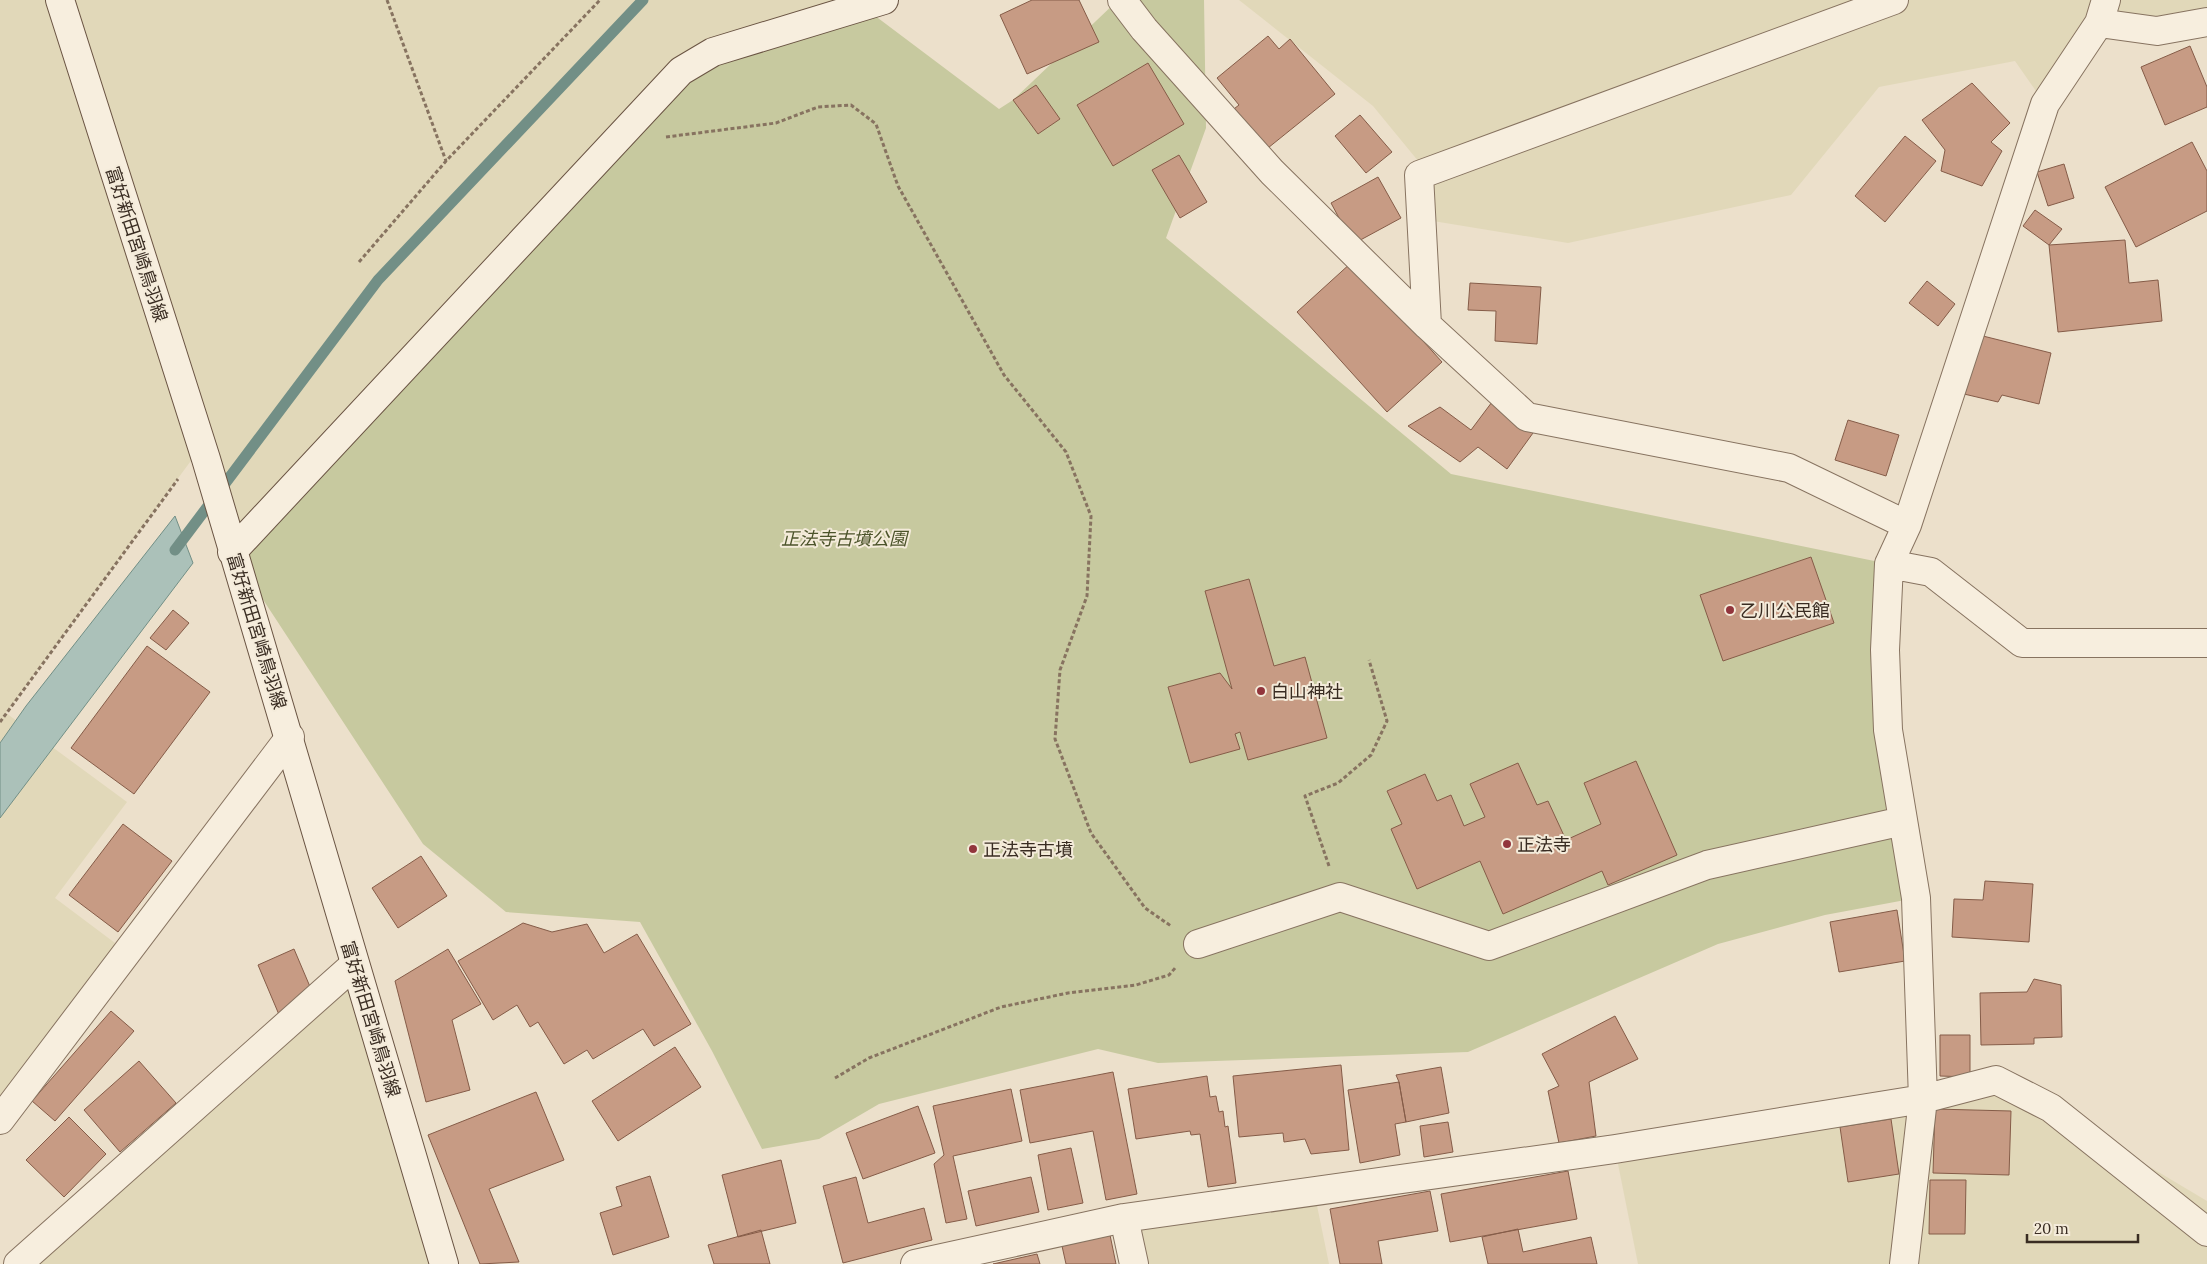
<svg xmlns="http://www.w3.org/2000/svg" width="2207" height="1264" viewBox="0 0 2207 1264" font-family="Lora,'Noto Sans JP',serif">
	<rect width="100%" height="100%" fill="#ece0cb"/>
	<path fill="#e1d8b9" d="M0,0H855L232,552L201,447L6,713L127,802L55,898L127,952L0,1116Z
		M1239,0H2207V22L2099,23L2045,104L2015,61L1879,87L1791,195L1568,243L1433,221L1428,173L1373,106Z
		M354,965L444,1264H18Z
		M1996,1080L2051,1108L2207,1201V1264H1638L1615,1149Z
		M1314,1191L1329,1264H1134L1124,1218Z"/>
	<path fill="#c7c99f" d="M1118,0H1204L1206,128L1166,238L1451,474L1889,564L1885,650L1916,898L1825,915L1718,944L1468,1052L1158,1063L1098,1049L879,1104L819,1139L762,1149L712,1051L640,922L506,912L423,844L232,552L681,71L862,6L999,109L1013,100Z"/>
	<path fill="#abc1b9" stroke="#728f86" d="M175,516L193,563L0,818V743L26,706Z"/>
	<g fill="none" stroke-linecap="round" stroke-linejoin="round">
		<path stroke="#728f86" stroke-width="11" d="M175,550L378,280L643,0"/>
	</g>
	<path fill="#c79b84" stroke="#855c48" d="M1032,0H1079L1099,42L1027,74L1000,15Z
		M1268,36L1279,49L1290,39L1335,94L1263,152L1230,112L1239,105L1217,78Z
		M2190,46L2207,87V107L2165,125L2141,67Z
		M1148,63L1184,124L1113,166L1077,105Z
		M1972,83L2010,123L1991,142L2002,151L1982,186L1941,171L1945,150L1922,120Z
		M1036,85L1060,119L1038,134L1013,100Z
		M1360,115L1392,152L1366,173L1335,136Z
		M1905,136L1936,161L1885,222L1855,196Z
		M2192,142L2207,171V211L2136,247L2105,187Z
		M1179,155L1207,202L1180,218L1152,170Z
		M2064,164L2074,198L2048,206L2037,172Z
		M1378,177L1401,218L1353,244L1331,203Z
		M2035,210L2062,229L2049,245L2023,226Z
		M2125,240L2129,283L2158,280L2162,321L2058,332L2049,245Z
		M1352,262L1442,362L1387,412L1297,312Z
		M1927,281L1955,304L1938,326L1909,303Z
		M1470,283L1541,287L1537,344L1495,341L1496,311L1468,310Z
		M1979,335L2051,353L2039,404L2002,395L1998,402L1964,394Z
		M1492,402L1533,433L1507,469L1478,447L1460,462L1408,426L1440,407L1471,430Z
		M1848,420L1899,435L1886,476L1835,460Z
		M1811,557L1834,623L1723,661L1700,595Z
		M1249,579L1274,666L1305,657L1327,738L1248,760L1240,732L1235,734L1240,749L1190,763L1168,687L1220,673L1232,689L1205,591Z
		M173,610L189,623L166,650L150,638Z
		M147,646L210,692L134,794L71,748Z
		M1636,761L1677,855L1608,885L1602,871L1503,914L1480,861L1417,889L1391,829L1402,824L1387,791L1425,774L1437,801L1451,795L1464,826L1485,817L1470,784L1518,763L1537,805L1548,801L1566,840L1601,824L1584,783Z
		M123,824L172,861L118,932L69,895Z
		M421,856L447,896L398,928L372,888Z
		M1985,881L2033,884L2029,942L1952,937L1954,899L1983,900Z
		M1897,910L1905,961L1839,972L1830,922Z
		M523,923L552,932L587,924L604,953L637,934L691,1024L654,1046L643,1029L593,1059L587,1050L564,1064L538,1022L530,1027L517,1005L493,1020L458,961Z
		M294,949L311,989L280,1017L258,965Z
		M448,949L481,1004L452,1020L470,1090L426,1102L395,981Z
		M2034,979L2061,985L2062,1037L2034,1038V1044L1981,1045L1980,993L2027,992Z
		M111,1011L134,1031L55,1121L32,1101Z
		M1615,1016L1638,1059L1589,1082L1596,1136L1559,1143L1548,1091L1559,1086L1542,1054Z
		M1940,1035H1970V1077L1940,1076Z
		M675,1047L701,1087L618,1141L592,1101Z
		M139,1061L176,1103L120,1152L84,1110Z
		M1341,1065L1349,1150L1311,1154L1305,1139L1284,1142L1283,1133L1239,1137L1233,1076Z
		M1441,1067L1449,1113L1406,1122L1399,1082L1396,1075Z
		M1113,1072L1137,1194L1106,1200L1093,1131L1030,1143L1020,1090Z
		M1207,1076L1210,1097L1216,1096L1219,1112L1223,1111L1225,1127L1228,1126L1236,1183L1208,1187L1200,1134L1191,1135L1190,1131L1136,1139L1128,1089Z
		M1399,1082L1406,1122L1395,1124L1400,1155L1360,1163L1348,1090Z
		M1011,1089L1022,1141L953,1156L967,1219L946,1223L934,1164L944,1155L933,1106Z
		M536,1092L564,1160L489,1189L519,1262L480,1264L428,1135Z
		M918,1106L935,1153L863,1179L846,1133Z
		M1935,1109L2011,1111L2009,1175L1933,1173Z
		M69,1117L106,1154L64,1197L26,1160Z
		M1891,1119L1899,1174L1848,1182L1840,1127Z
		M1448,1122L1453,1152L1424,1157L1420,1126Z
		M1071,1148L1083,1203L1048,1210L1038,1155Z
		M781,1160L796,1223L738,1237L722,1175Z
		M1568,1171L1577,1219L1450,1242L1441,1194Z
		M650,1176L669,1237L613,1255L600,1213L622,1206L616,1187Z
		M856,1177L868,1223L924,1208L932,1240L843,1263L823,1186Z
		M1031,1177L1039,1212L976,1226L968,1191Z
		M1930,1180H1966L1965,1234H1929Z
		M1430,1191L1438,1231L1378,1241L1382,1264H1340L1330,1209Z
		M1518,1229L1523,1252L1591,1237L1597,1264H1488L1482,1237Z
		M761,1230L770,1264H714L708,1245Z
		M1110,1235L1116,1264H1066L1062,1246Z
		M1037,1254L1040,1264H993Z"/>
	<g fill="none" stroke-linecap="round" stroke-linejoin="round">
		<g stroke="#877360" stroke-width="30">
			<path id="street" d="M1122,0L1144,29L1272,172L1427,325L1527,417L1789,468L1907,525
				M2099,23L2157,31L2207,22
				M1427,325L1419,175L1894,0
				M1889,564L1931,572L2022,643H2207
				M1198,944L1340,897L1489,946L1707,865L1903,821
				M0,1120L290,737
				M1124,1218L1134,1264
				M18,1264L354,965
				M915,1264L1124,1218L1615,1149L1923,1099L1996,1080L2051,1108L2207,1232
				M1904,1264L1923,1099L1916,898L1888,730L1885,650L1889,564L1907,525L2045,104L2099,23L2106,0"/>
		</g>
		<g stroke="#6a5443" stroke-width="30">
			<path id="secondary" d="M60,0L206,459L444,1264
				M232,552L681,71L713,52L884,0"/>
		</g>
		<path stroke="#877360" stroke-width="3" stroke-dasharray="4 2.5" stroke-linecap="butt" d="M387,0L446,161
			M666,137L776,123L818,107L851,105L876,124L898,186L1004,375L1066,452L1091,516L1087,596L1060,670L1055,739L1091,833L1145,908L1171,926
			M359,262L446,161L600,0
			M0,722L178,479
			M1329,866L1305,796L1338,783L1371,755L1387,721L1369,660
			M835,1078L869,1058L1001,1007L1068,993L1136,985L1169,975L1176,967"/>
		<use href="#street" stroke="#f7eede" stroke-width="28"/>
		<use href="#secondary" stroke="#f7eede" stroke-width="28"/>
	</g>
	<g fill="#92353c" stroke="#f4ebda" stroke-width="2">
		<circle cx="1730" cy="610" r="5"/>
		<circle cx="1261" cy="691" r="5"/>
		<circle cx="1507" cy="844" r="5"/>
		<circle cx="973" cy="849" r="5"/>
	</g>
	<g text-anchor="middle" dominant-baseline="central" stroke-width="4" stroke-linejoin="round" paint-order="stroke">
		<g font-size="18" fill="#392c22" stroke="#f4ebda">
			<text transform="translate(137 244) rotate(72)">富好新田宮崎鳥羽線</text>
			<text transform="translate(257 631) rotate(73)">富好新田宮崎鳥羽線</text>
			<text transform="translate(371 1019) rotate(73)">富好新田宮崎鳥羽線</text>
		</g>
		<g font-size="18" font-style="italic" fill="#4c542b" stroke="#f4ebda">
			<text x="844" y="538">正法寺古墳公園</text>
		</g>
		<g font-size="18" fill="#392c22" stroke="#f4ebda" text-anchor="start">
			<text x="1740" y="610">乙川公民館</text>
			<text x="1271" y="691">白山神社</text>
			<text x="1517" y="844">正法寺</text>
			<text x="983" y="849">正法寺古墳</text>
		</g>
	</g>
	<path d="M2027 1234v8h111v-8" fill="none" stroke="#392c22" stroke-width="2.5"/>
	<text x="2034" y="1234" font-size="15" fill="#392c22" stroke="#f4ebda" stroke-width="4" paint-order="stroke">20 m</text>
</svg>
